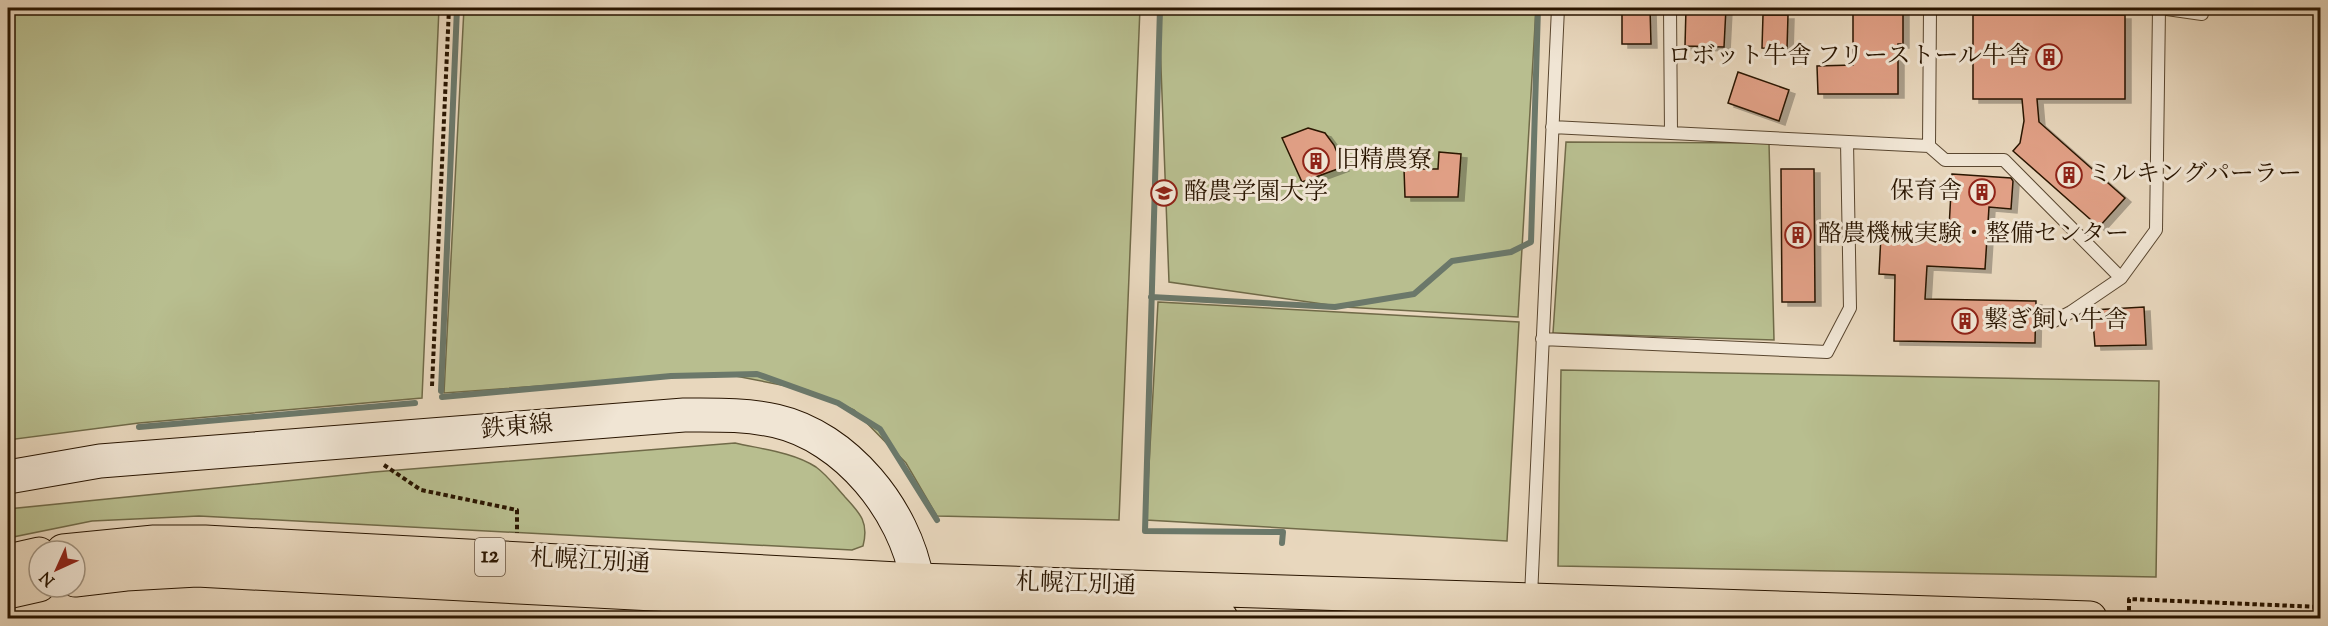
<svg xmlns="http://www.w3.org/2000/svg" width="2328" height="626" viewBox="0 0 2328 626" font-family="'Sorts Mill Goudy','Noto Serif JP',serif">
	<defs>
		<filter id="shadow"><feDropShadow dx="6" dy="4" stdDeviation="0" flood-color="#0004"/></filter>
	</defs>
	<rect width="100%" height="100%" fill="#e8d7bd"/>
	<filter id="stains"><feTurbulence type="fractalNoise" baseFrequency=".00333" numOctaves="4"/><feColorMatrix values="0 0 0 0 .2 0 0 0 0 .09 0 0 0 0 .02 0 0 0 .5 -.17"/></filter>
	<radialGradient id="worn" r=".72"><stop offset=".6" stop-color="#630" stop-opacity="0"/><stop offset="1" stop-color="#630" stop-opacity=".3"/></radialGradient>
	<path fill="#b8be8f" stroke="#706a48" stroke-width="1.5" d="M8,8H439L422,398L139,423L8,440Z
		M464,8H1140L1119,520L937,516L906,463L854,410L807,390L720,373L444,393Z
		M1162,8H1536L1518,317L1344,307L1169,282L1160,41Z
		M1566,142L1769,143L1774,340L1553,333Z
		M1158,302L1519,322L1507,541L1146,520Z
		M1561,370L2159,381L2156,577L1558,566Z
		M735,443C761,449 793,452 816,467C827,475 836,487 845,497C861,514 869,523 863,546L852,550L199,516L92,521L8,538V509L374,472Z"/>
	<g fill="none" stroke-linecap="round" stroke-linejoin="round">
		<path stroke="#6b786a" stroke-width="6" d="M1160,8L1145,531L1283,532L1282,543
			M1151,297L1335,307L1414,294L1452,261L1511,252L1531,242L1538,8
			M441,391L457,8
			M442,397L671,376L757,374L838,403L880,429L937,520
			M139,427L415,403"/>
	</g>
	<path fill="#e1a086" stroke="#291500" stroke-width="1.5" filter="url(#shadow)" d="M1622,8H1650L1651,44H1622Z
		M1686,8H1726L1724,47L1685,46Z
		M1853,8H1903V44H1898V94H1818L1817,66L1853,65Z
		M1763,15H1788L1787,49L1762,48Z
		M1973,15H2125V99H2037L2039,122L2125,198L2099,227L2013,151L2020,143L2024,121L2022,99H1973Z
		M1738,72L1789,90L1779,121L1728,103Z
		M1308,128L1325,133L1334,145L1343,167L1302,182L1282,138Z
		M1439,152L1461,154L1458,197H1405L1404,169H1438Z
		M1781,169H1814L1815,302H1782Z
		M1952,174L2011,178L2013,181L2011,209L1989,207L1985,269L1927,266L1925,299L2036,301L2035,343L1894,341L1895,275L1879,274L1881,235L1939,238L1940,228H1949Z
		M2144,307L2146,345L2095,346L2092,310Z"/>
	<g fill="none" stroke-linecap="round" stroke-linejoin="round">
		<g stroke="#59462f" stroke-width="14">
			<path id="lane" d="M1670,8L1671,133
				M2160,8L2202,14
				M1552,127L1929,146L1930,8
				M1929,146L1945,160H2004L2121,278L2156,230L2159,8
				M2052,322L2071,312L2121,278
				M1542,339L1827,352L1850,308L1847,142
				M1530,618L1558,8"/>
		</g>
		<g stroke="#291500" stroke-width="35">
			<path id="secondary" d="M8,477L100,461L684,415C715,415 745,414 776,421C846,437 905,510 917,580C919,589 918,599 919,608"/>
		</g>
		<g stroke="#291500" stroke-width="35">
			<path id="highway" d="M63,551L154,542H205L917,580L2090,618
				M8,561L39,554
				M75,580L126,574L197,570L919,608L1221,618
				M8,592L39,585"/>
		</g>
		<path stroke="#291500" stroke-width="4" stroke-dasharray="4.5 3" stroke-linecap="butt" d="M432,386L449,8
			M384,465L421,490L517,510V533
			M2129,618V599L2320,607"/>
		<use href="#lane" stroke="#f0e5d4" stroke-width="12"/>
		<use href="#secondary" stroke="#f0e5d4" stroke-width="33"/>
		<use href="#highway" stroke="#e8d7bd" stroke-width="33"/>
	</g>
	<defs>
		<g id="building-ring" transform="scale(1.35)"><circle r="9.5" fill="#f0e5d4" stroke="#8f2418" stroke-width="1.5"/><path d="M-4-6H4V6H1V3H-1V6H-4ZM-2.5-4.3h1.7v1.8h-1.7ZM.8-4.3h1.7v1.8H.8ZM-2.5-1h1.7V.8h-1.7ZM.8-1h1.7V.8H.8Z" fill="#8f2418"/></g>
		<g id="university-ring" transform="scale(1.35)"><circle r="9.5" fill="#f0e5d4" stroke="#8f2418" stroke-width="1.5"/><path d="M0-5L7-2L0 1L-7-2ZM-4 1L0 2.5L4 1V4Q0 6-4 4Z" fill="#8f2418"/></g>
	</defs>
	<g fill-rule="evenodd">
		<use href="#building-ring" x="2049" y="57"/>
		<use href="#building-ring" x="1316" y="161"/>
		<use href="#building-ring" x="2069" y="175"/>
		<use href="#building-ring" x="1982" y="192"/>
		<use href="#university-ring" x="1164" y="193"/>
		<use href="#building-ring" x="1798" y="235"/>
		<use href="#building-ring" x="1965" y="321"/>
	</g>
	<g text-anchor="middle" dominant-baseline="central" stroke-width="6" stroke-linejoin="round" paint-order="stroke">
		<rect fill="#f0e5d4" stroke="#655340" stroke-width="1.5" x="475" y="538" width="30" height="38" rx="4.5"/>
		<g font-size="22" font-weight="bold" fill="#291500">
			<text x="490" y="557">12</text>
		</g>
		<g font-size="24" fill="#291500" stroke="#f0e5d4" text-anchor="start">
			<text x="2030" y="57" text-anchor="end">ロボット牛舎 フリーストール牛舎</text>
			<text x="1336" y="161">旧精農寮</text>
			<text x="2088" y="175">ミルキングパーラー</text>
			<text x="1962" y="192" text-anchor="end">保育舎</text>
			<text x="1184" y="193">酪農学園大学</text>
			<text x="1818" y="235">酪農機械実験・整備センター</text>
			<text x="1984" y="321">繋ぎ飼い牛舎</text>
		</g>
		<g font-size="24" fill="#291500" stroke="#f0e5d4">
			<text transform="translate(517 428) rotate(-5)">鉄東線</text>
			<text transform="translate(590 562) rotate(3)">札幌江別通</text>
			<text transform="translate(1076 585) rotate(2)">札幌江別通</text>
		</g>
	</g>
	<rect width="2328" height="626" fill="none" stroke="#e8d7bd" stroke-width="30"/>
	<rect x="9" y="9" width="2310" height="608" fill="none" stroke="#291500" stroke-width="3"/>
	<rect x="15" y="15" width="2298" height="596" fill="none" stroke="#291500" stroke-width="1.5"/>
	<g transform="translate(57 569) rotate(225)"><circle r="28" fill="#f0e5d4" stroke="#a0927f" stroke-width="1.5"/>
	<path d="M0-4.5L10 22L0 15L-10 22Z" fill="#8f2418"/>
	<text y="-9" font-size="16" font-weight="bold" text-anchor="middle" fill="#291500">N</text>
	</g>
	<rect width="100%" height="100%" filter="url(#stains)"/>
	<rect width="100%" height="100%" fill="url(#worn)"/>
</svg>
